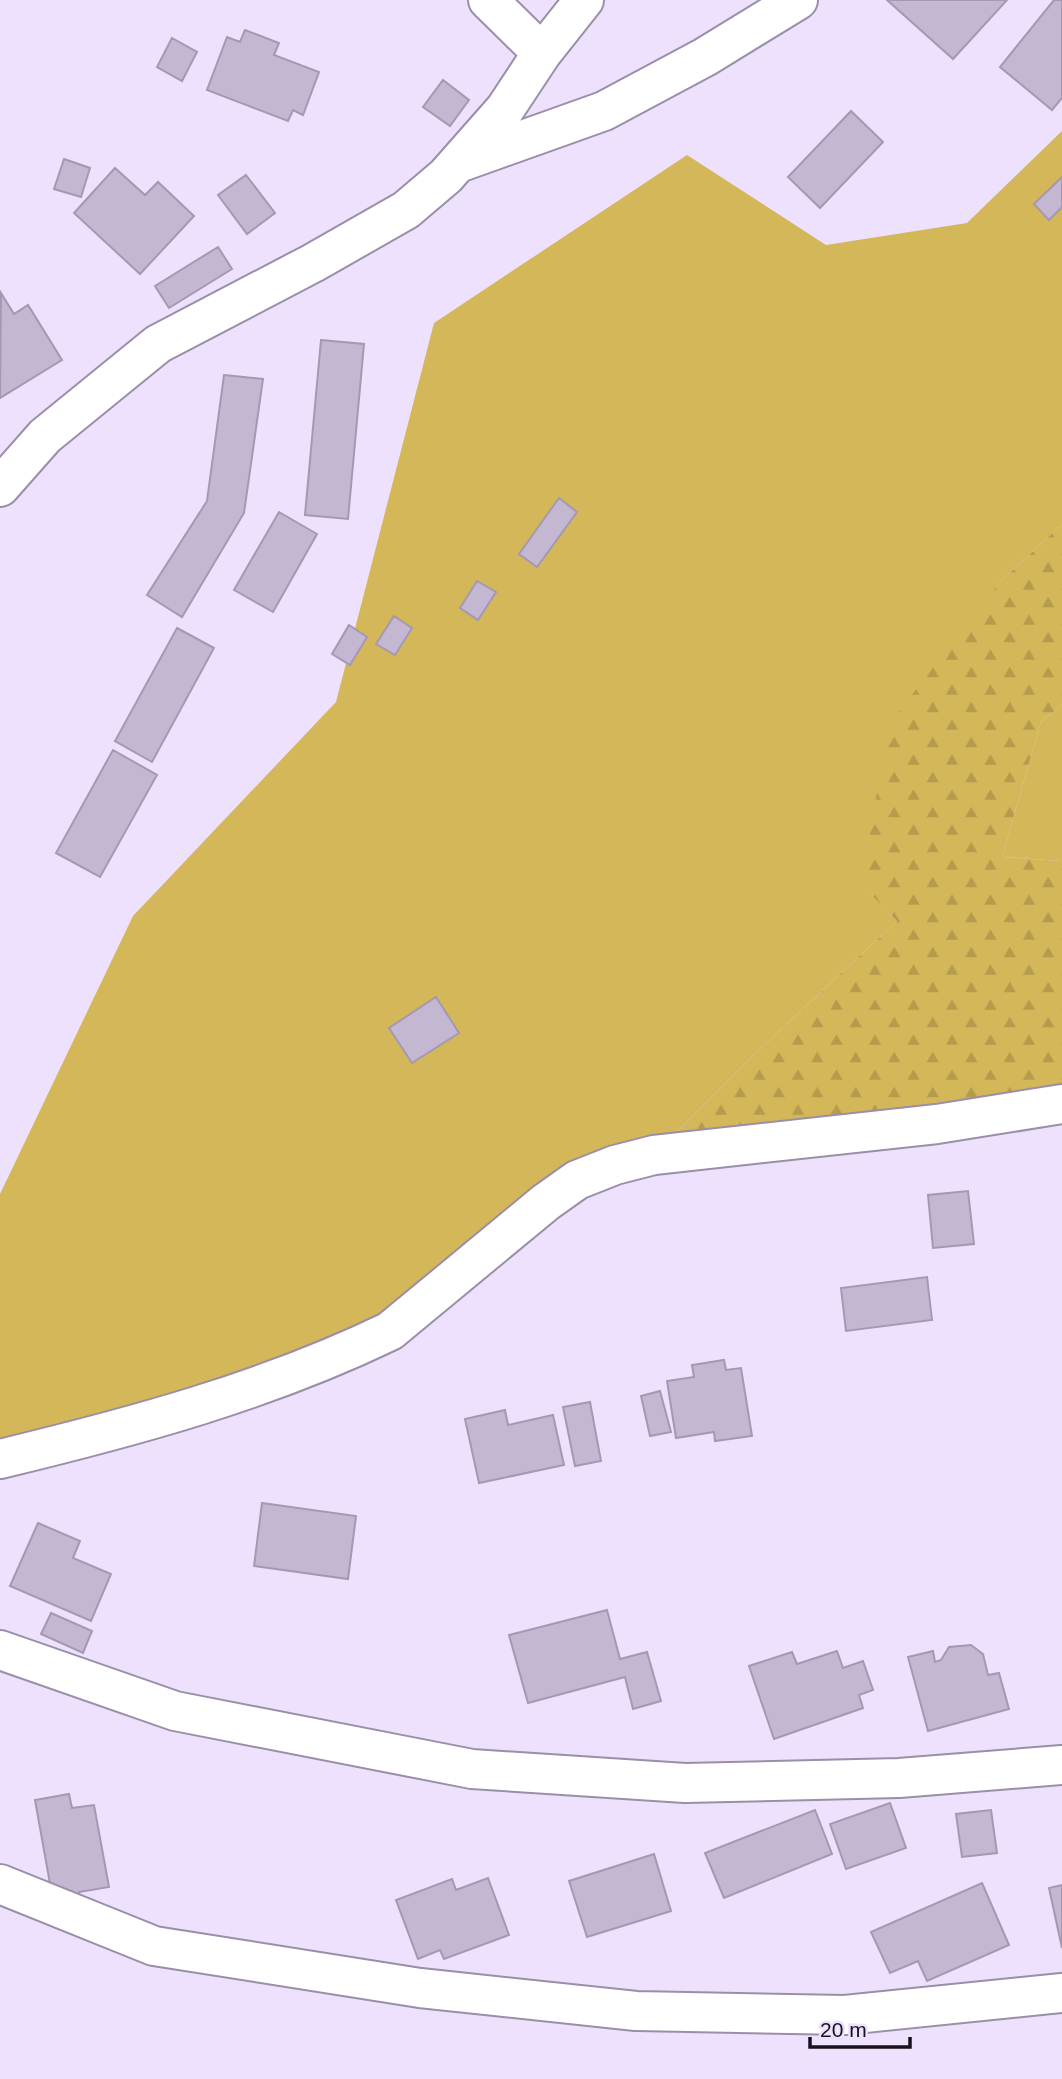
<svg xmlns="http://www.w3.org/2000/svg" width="1062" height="2079" viewBox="0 0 1062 2079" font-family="Helvetica,sans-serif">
	<defs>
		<pattern id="forest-firs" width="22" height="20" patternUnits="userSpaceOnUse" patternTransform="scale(1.75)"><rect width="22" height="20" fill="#d4b758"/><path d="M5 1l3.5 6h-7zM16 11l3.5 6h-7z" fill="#b59c4c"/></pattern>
	</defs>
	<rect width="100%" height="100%" fill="#eee1fd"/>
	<path fill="#d4b758" d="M1062,131V524L999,583L862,884L897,921L757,1052L654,1155L615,1165L390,1331L0,1459V1194L133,916L336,702L434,323L687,155L826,245L967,223Z
		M1062,705V861L1002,857L1041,722Z"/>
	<path fill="url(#forest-firs)" d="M1062,524V705L1041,722L1002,857L1062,861V1104L654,1155L757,1052L897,921L861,884L889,724L999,583Z"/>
	<path fill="#c4b7d2" stroke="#a498b2" stroke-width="2" d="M887,0H1007L953,59Z
		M1054,0H1062V98L1052,110L1000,67Z
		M245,30L279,43L274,55L319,72L303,115L293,110L288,121L207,90L227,37L240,42Z
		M172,38L197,52L182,81L157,67Z
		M443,80L469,100L450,126L423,107Z
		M851,111L883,142L820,208L788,177Z
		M64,159L90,168L81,197L54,189Z
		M115,168L145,195L158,182L194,216L140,274L74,213Z
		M246,175L275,213L247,234L218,195Z
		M1062,177V207L1049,220L1034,204Z
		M218,247L232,269L169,308L155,286Z
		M1,293L14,314L28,305L62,360L0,398Z
		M321,340L364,344L348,519L305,515Z
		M224,375L263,379L244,513L182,617L147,595L207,501Z
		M559,498L577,512L537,567L519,554Z
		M279,512L317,534L273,612L234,590Z
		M477,581L496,592L478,620L460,608Z
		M394,616L412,628L395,655L376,644Z
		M349,625L367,637L350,665L332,654Z
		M177,628L214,648L152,762L115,741Z
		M113,750L157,775L100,877L56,853Z
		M436,997L459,1033L412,1063L389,1028Z
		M968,1191L974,1244L933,1248L928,1195Z
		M927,1277L932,1320L846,1331L841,1288Z
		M724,1360L726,1370L741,1368L752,1436L715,1441L714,1432L676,1438L667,1381L694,1377L692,1365Z
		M660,1391L671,1432L650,1436L641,1396Z
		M590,1402L601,1461L575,1466L563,1407Z
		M505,1410L508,1425L553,1415L564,1465L479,1483L465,1419Z
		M262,1503L356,1516L348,1579L254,1566Z
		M38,1523L80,1541L73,1558L111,1574L91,1621L10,1586Z
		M607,1610L620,1659L647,1652L661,1701L633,1709L625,1677L528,1703L509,1635Z
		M51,1613L92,1631L83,1653L41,1634Z
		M971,1645L983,1654L988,1675L999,1673L1009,1709L928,1731L908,1657L933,1651L935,1662L941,1660L949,1647Z
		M837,1651L843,1668L863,1661L873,1690L859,1695L863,1708L774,1739L749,1666L792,1652L797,1664Z
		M69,1794L72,1808L94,1805L109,1887L79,1892L81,1902L54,1906L35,1800Z
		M890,1803L906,1848L846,1869L830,1824Z
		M815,1810L832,1854L724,1898L705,1853Z
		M991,1810L997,1853L962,1857L956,1814Z
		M654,1854L671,1911L587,1937L569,1881Z
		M488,1878L509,1935L444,1959L440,1950L418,1959L396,1900L452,1879L456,1890Z
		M982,1883L1009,1945L927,1981L918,1961L890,1973L871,1932Z
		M1062,1885V1948L1049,1888Z"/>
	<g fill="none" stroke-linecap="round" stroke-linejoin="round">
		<g stroke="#9a8ea8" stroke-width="42">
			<path id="minor" d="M488,0L542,53
				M461,162L604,111L705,57L798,0
				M0,487L45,436L158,344L313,263L406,210L446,176L505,109L542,53L584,0
				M0,1459C133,1427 266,1391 390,1331L546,1202L577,1180L615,1165L654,1155L937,1124L1062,1104
				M0,1650L175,1711L472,1769L685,1783L899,1778L1062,1765
				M0,1884L154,1946L420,1988L636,2011L845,2015L1062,1993"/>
		</g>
		<use href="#minor" stroke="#fff" stroke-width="38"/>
	</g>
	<path d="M810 2037v10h100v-10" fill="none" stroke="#16121b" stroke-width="3.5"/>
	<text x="820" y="2037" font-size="21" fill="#16121b" stroke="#eee1fd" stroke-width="5" paint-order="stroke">20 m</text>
</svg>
